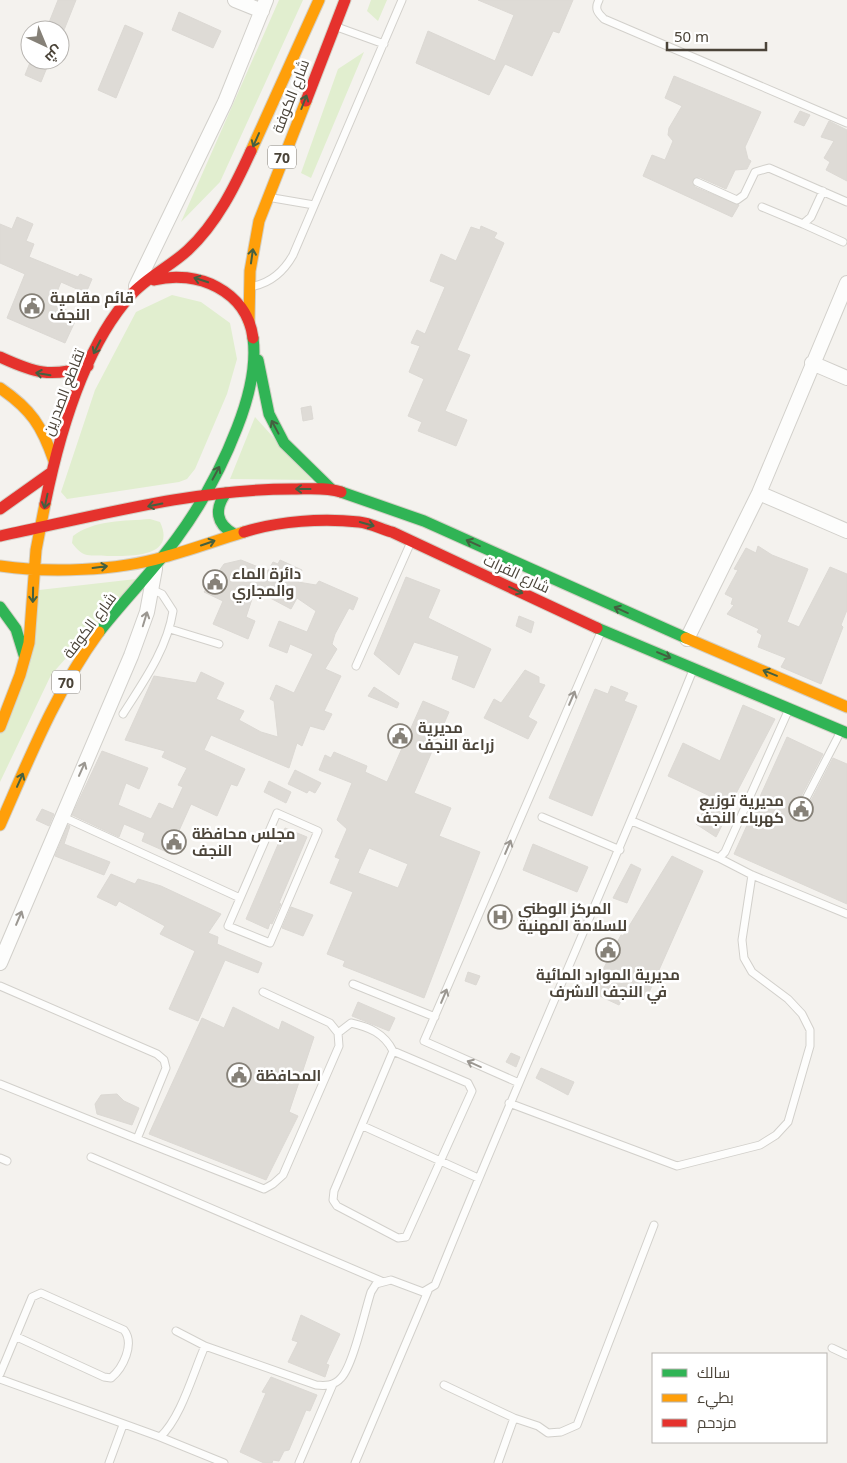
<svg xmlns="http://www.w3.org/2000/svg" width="847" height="1463" viewBox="0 0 847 1463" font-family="'Noto Sans',Cairo,sans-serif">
	<rect width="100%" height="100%" fill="#f4f2ee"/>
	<path fill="#e1eecf" d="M279,0H303L220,182L181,222Z
		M371,0H387L378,21L367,11Z
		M364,52L311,178L301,173L338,69Z
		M172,295L201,302L230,323L237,359L227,394L195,469L187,479L179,482L67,499L61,492L95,390L136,312Z
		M255,417L312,480L230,479Z
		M150,519L160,522C177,558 129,556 107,556C100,555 93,556 87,555C80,553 77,549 72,543L73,536C93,520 126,521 150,519Z
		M136,579L51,675L0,782V727L39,590Z"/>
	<path fill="#dedbd6" stroke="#dcd9d4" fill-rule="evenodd" d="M58,0H76L64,30H46Z
		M478,0H573L559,33L553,31L532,76L505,64L489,95L416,63L428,31L495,61L514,15Z
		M179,12L221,31L213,48L172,30Z
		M125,25L143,33L116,98L98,90Z
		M31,60H50L41,82L25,75Z
		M674,76L761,112L745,147L748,159L751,161L747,169L735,170L726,189L699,177L692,180L695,187L739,205L732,217L643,176L652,155L665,160L673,141L668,135L669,128L682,106L665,98Z
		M800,111L810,115L804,126L794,122Z
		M829,121L847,130V181L826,170L830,162L824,158L834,141L821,137Z
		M17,217L33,224L26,241L34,244L29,257L78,277L80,274L92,279L86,293L61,282L52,304L78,315L65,343L7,318L25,274L0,263V224L12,229Z
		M481,226L497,233L494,238L504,243L457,350L470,355L445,411L467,420L456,446L418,431L422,422L408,416L424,379L409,372L420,346L411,343L417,330L425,334L445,287L430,281L441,254L456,261L471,227L480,230Z
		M311,406L313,419L303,421L301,408Z
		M758,546L772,555L808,569L787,622L799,627L830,567L847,574V610L841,625L843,627L821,684L781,667L786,658L758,647L762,635L757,632L759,629L727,614L734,605L731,604L733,598L725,594L738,570L734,569L746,548L756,553Z
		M241,560L268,571L273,562L278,564L280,560L302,570L298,582L316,585L319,581L358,598L353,610L349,608L335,634L332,644L337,649L325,669L341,676L324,711L332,714L324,730L310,726L302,746L297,743L289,768L211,735L204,750L245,769L237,786L231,784L217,816L191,804L169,853L142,841L145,833L124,824L119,837L72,815L102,751L148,768L139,789L126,783L118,805L151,819L159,803L173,809L183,787L178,785L187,768L162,757L165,751L125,740L154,676L196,683L201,672L224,683L216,699L244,711L239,720L261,732L278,737L274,701L270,699L276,685L294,693L313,654L290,644L287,653L269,646L279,621L307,632L316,611L297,598L291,609L255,590L246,617L255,621L248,639L213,624L223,601L204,592L224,564Z
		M406,577L440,590L428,618L491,649L474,688L452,679L459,656L414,642L399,675L374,654Z
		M519,616L534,622L531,633L516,626Z
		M525,670L539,677V683L545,685L528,717L537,722L528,739L484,718L494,699L501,703Z
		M611,686L628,693L624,701L637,706L592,816L549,798L595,689L608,694Z
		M374,687L399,703L397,708L368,696Z
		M423,701L449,712L414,793L451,808L439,836L480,852L424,998L343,966L345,961L327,954L353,892L330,883L340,859L335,857L347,829L337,820L352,783L319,770L325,755L331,758L334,752L367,766L365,772L387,782ZM369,848L408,864L398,888L358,873Z
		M743,705L775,719L729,807L731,808L716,837L696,824L712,797L668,776L683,743L720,761Z
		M787,737L823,754L792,814L795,821L802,818L833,758L847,764V904L734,854Z
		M295,770L321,783L315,793L309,790L307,793L288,784Z
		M269,781L291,792L286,803L264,792Z
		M42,809L54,814L49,826L36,820Z
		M68,825L70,826L64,844L110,862L104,875L55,856Z
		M285,828L307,837L279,903L281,904L272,924L270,923L268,929L246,919Z
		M533,844L588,867L577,892L523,870Z
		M672,856L703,871L647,997L628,988L619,1005L589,991L593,981L596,983L621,935L623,936Z
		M631,864L641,869L627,903L613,898Z
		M111,874L135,884L138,879L161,886L221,914L208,933L218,937L217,944L262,963L258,973L225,960L198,1021L169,1009L195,951L160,934L165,926L119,901L116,906L97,897Z
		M291,907L313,915L303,936L282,928Z
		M468,972L480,976L476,985L465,981Z
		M358,1002L395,1018L389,1031L352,1016Z
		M233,1007L279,1030L282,1021L314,1037L289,1112L298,1116L266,1180L149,1134L202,1018L224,1028Z
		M511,1053L520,1057L516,1067L506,1062Z
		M541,1068L574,1082L568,1095L536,1078Z
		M117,1094L124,1101L139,1108L132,1125L97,1114L95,1104L101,1095Z
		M301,1315L340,1334L326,1364L329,1365L325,1377L288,1362L298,1342L292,1340Z
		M271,1377L317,1395L310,1411L306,1410L289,1450L284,1451L279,1461L273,1460L272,1463H264L240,1452L266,1393L262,1392Z"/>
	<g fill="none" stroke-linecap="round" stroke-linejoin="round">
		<g stroke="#d2d0cb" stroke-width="9">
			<path id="lane" d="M599,0C594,9 598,13 604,19L847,123
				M337,27L384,44
				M697,182L737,200L744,195L755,172L769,168L847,202
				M273,198L314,205
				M762,207L803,224L811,217L823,191
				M803,224L843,242
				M254,286C272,282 284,271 293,255L402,0
				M170,629L219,644
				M356,666L411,542
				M123,714C144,681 167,649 173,611L162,594L153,590
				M277,813L318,831L270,943L228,926Z
				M61,816L240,898
				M797,816L841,731
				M542,817L620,850
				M632,821L719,858L725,852L789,709
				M719,858L752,875L847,914
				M353,984L435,1017
				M0,986L157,1054L164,1060L166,1068L137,1139L0,1084
				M338,1033L351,1023C369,1027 384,1033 393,1051
				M393,1051L468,1083L472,1091L406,1237L398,1238L337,1206L333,1200L334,1191Z
				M519,1083L424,1041L601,632
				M509,1103L677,1166L760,1145L776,1135L788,1122L810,1046V1030L802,1014L788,999L752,972L744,958L742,940L752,875
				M363,1126L478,1178
				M137,1139L264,1189L273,1184L283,1175L339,1046L338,1033L330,1023L263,992
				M91,1157L381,1281
				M0,1158L7,1161
				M176,1331L205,1346L316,1385C325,1386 334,1386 341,1378C353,1366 365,1310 371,1292L376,1284L391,1280L423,1292L435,1285C518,1079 610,876 693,670
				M832,1348L847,1355
				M0,1374L32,1297L41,1293L124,1330C135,1344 123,1368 111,1378L104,1377L17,1337
				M0,1379L160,1437C181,1418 193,1373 205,1346
				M444,1385L514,1418L538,1426L548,1433L561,1432L577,1425L654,1225
				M160,1437L224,1463
				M109,1463L123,1425
				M299,1463L333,1384
				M355,1463L428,1291
				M498,1463L514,1418"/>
		</g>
		<g stroke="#d2d0cb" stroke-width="16">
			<path id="street" d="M235,0L262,11
				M136,286L225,102L266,0
				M812,363L847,378
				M759,493L847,531
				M687,639L759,493L847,283
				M0,963L131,656L147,612L155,569"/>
		</g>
		<g stroke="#d3cfc5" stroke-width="13">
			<path id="fast" d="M258,360L269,414L284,443L331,489
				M341,492L424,521L686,638
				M226,493C214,509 216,524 234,534
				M0,607L16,629L24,655
				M597,628L847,733
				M99,632C124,600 153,571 177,538C202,504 222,467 237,428C248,400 257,368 253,338"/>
		</g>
		<g stroke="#d3cfc5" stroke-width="13">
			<path id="slow" d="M251,151L319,0
				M249,322L250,271L259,221L306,101
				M0,388C31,409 42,426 54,461
				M0,566C49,573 116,571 164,557C191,550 217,540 244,532
				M686,638L847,707
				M0,727L20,675L29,643L36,550L45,504
				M0,825C29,759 56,691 99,632"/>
		</g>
		<g stroke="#d3cfc5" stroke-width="13">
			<path id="jam" d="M306,101L345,0
				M154,280C197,269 247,291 253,338
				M0,357C35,373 50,378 88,366
				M45,504C59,435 83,348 131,295C147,277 171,266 188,250C217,223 235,186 251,151
				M0,509L52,472
				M244,532C279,521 322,518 359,522C370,523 381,529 392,532L597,628
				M0,536C96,516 194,489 292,489C309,489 326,487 341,492"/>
		</g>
		<use href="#lane" stroke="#fdfdfc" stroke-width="7"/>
		<use href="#street" stroke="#fdfdfc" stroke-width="14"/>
		<use href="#fast" stroke="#30b455" stroke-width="11"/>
		<use href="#slow" stroke="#ff9f0a" stroke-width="11"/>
		<use href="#jam" stroke="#e5322d" stroke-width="11"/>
	</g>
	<defs><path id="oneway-shaft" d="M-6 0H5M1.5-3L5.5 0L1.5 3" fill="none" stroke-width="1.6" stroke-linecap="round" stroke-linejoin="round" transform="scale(1.25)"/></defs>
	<g stroke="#446040">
		<use href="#oneway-shaft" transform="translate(304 102) rotate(-69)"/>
		<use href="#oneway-shaft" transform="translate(256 140) rotate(114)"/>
		<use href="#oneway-shaft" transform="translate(252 256) rotate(-82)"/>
		<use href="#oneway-shaft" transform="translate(201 280) rotate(-162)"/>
		<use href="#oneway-shaft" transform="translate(97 347) rotate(117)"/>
		<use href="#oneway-shaft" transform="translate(43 374) rotate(-171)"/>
		<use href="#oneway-shaft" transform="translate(275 427) rotate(-118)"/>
		<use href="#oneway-shaft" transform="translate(216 473) rotate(-62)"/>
		<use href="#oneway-shaft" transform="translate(303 489) rotate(-180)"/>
		<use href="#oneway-shaft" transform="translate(46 501) rotate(102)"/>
		<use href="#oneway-shaft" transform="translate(155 505) rotate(169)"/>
		<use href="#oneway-shaft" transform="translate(367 524) rotate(16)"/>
		<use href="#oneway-shaft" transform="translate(208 543) rotate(-19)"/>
		<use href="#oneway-shaft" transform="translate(473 543) rotate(-156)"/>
		<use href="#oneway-shaft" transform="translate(100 567) rotate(-7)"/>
		<use href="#oneway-shaft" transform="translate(516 590) rotate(25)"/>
		<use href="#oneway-shaft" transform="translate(33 595) rotate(91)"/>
		<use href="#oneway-shaft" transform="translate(621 610) rotate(-156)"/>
		<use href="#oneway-shaft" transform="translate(664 655) rotate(23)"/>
		<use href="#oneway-shaft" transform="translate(770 673) rotate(-158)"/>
		<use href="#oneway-shaft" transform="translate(20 780) rotate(-66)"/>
	</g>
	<g stroke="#9b9791">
		<use href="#oneway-shaft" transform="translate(145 619) rotate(-73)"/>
		<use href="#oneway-shaft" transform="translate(572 698) rotate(-67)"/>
		<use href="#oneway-shaft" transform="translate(82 769) rotate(-66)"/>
		<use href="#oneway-shaft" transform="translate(508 847) rotate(-67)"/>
		<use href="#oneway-shaft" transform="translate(19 918) rotate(-67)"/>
		<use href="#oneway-shaft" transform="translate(444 996) rotate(-67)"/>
		<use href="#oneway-shaft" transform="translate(474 1064) rotate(-156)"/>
	</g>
	<defs>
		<g id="civic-ring" transform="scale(1.25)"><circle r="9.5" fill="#fff" stroke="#868178" stroke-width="1.5"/><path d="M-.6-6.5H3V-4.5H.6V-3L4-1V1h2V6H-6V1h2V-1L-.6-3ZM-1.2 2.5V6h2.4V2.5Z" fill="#868178"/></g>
		<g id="hospital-ring" transform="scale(1.25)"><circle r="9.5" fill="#fff" stroke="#868178" stroke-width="1.5"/><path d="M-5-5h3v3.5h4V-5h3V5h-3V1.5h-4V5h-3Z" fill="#868178"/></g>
	</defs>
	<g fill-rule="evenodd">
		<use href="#civic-ring" x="32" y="306"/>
		<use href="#civic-ring" x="215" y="582"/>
		<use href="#civic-ring" x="400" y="736"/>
		<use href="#civic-ring" x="801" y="809"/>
		<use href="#civic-ring" x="174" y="842"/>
		<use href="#hospital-ring" x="500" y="917"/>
		<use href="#civic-ring" x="608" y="950"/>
		<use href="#civic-ring" x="239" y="1075"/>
	</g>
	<g text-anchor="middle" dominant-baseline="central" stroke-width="5" stroke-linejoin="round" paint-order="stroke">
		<g fill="#fff" stroke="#817c74" stroke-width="1">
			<rect x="268" y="145.5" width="28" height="23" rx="4"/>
			<rect x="52" y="670.5" width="28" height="23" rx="4"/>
		</g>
		<g font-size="14" font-weight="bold" fill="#4b4439">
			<text x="282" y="157">70</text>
			<text x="66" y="682">70</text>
		</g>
		<g font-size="15" fill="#4b4439" stroke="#fff">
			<text transform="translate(290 96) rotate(-69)">شارع الكوفة</text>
			<text transform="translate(63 392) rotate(-69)">تقاطع الصدرين</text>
			<text transform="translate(517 573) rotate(25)">شارع الفرات</text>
			<text transform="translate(89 625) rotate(-53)">شارع الكوفة</text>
		</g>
		<g font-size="15" font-weight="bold" fill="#4b4439" stroke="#fff" text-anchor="start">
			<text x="50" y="297">قائم مقامية<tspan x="50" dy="17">النجف</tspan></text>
			<text x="232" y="573">دائرة الماء<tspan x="232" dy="17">والمجاري</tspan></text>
			<text x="418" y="727">مديرية<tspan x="418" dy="17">زراعة النجف</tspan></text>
			<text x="784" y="800" text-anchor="end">مديرية توزيع<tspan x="784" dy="17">كهرباء النجف</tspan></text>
			<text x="192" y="833">مجلس محافظة<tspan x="192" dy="17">النجف</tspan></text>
			<text x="518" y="908">المركز الوطني<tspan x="518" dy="17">للسلامة المهنية</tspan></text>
			<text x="608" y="974" text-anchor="middle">مديرية الموارد المائية<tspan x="608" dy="17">في النجف الاشرف</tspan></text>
			<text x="256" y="1075">المحافظة</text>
		</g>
	</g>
	<rect x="652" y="1353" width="175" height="90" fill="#ffffff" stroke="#b7b4b0"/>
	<rect x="662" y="1369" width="25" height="8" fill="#30b455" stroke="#b7b4b0"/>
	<text x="697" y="1378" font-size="15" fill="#4b4439">سالك</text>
	<rect x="662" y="1394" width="25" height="8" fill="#ff9f0a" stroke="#b7b4b0"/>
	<text x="697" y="1403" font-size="15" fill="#4b4439">بطيء</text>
	<rect x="662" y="1419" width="25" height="8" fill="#e5322d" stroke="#b7b4b0"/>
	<text x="697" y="1428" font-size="15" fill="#4b4439">مزدحم</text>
	<g transform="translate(45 45) rotate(136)"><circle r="24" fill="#ffffff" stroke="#b7b4b0"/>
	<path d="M0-4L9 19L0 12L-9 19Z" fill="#868178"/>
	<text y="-8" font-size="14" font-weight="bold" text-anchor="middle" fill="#4b4439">ش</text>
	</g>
	<path d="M667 42v8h99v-8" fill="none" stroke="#4b4439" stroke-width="2.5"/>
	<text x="674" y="42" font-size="15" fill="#4b4439" stroke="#ffffff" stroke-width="4" paint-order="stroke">50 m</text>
</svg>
